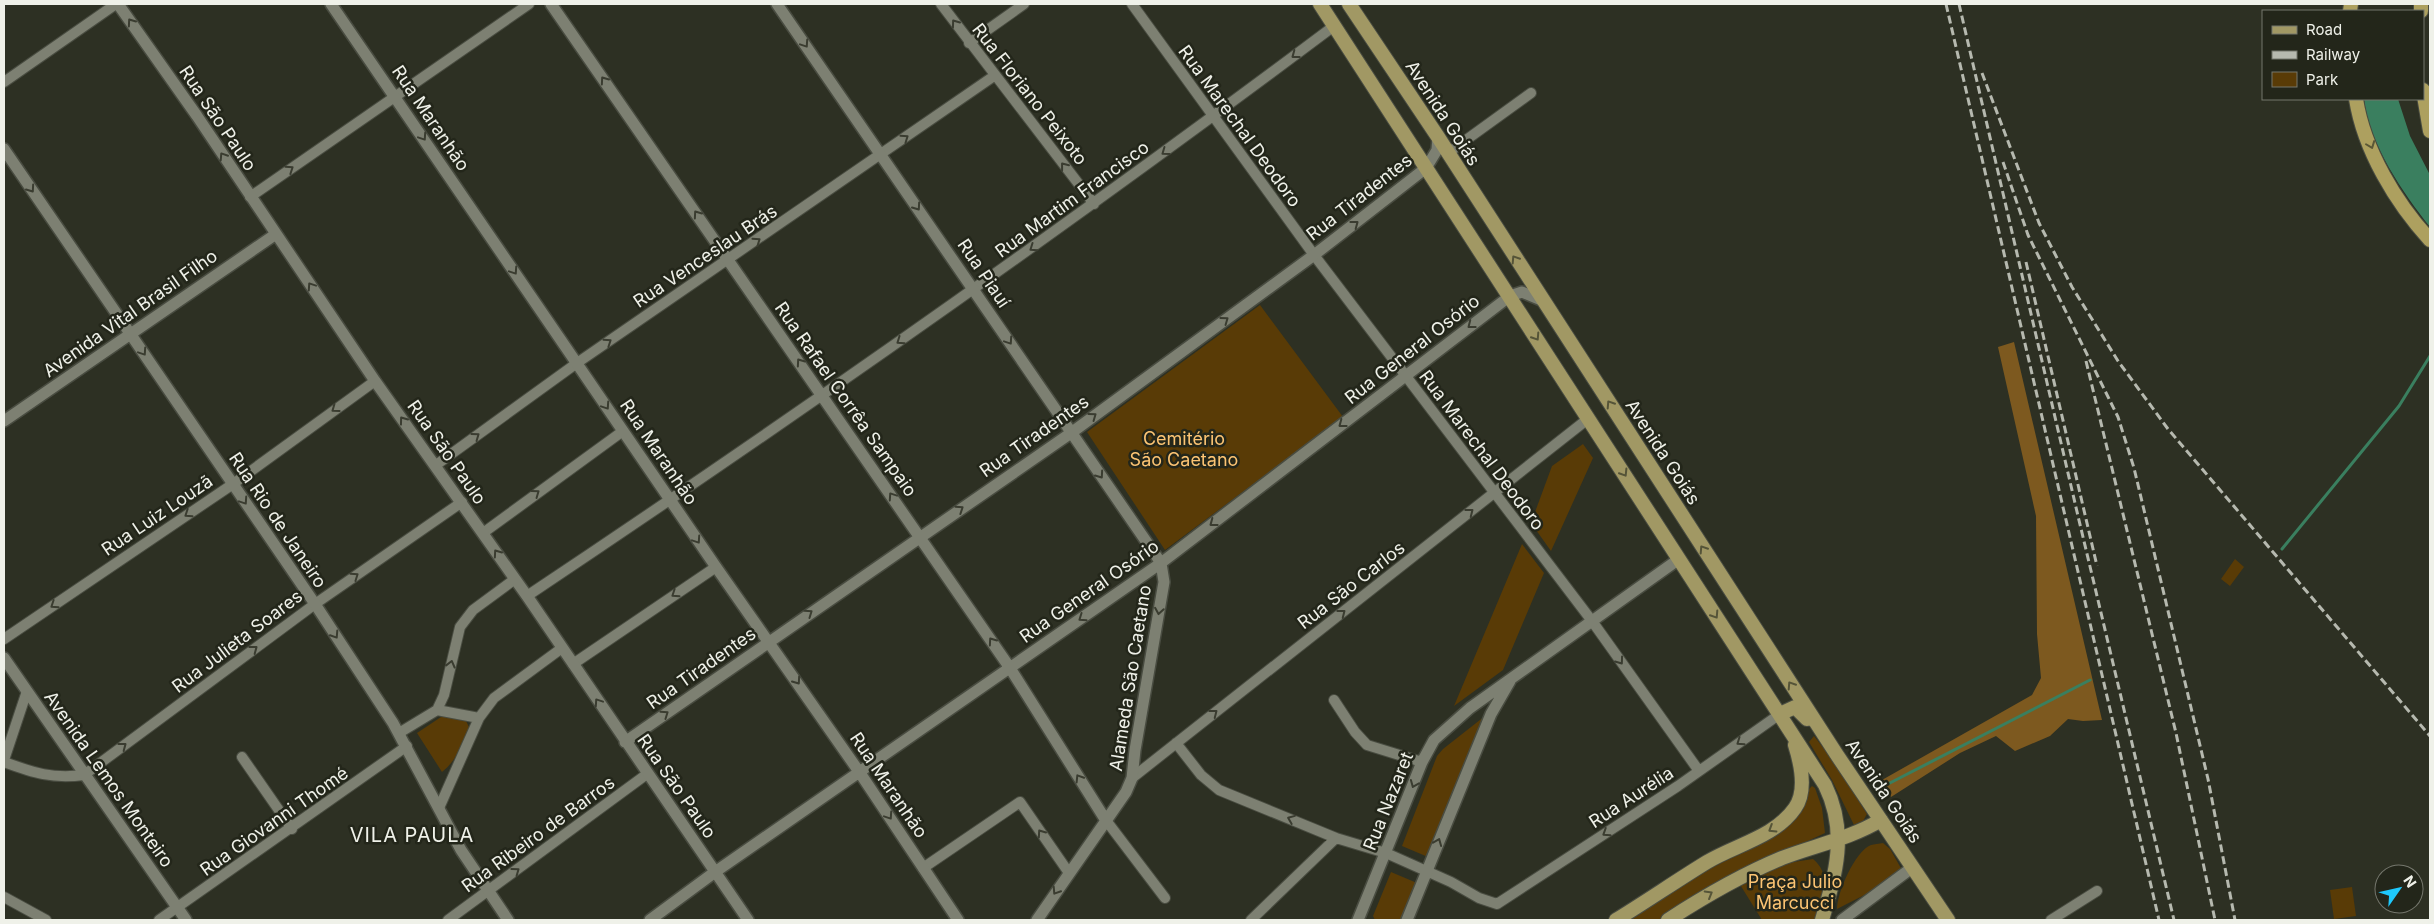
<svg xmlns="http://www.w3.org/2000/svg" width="2434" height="924" viewBox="0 0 2434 924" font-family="Inter,sans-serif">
	<rect width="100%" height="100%" fill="#2d3023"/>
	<path fill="#593b06" d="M1260,305L1343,417L1165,550L1087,432Z
		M1583,444L1593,458L1551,551L1531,523L1552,466Z
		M1522,544L1544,573L1503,670L1454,706Z
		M2235,559L2244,567L2230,586L2221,579Z
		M444,715L465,719L469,727C462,745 457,760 442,772L417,733Z
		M1485,716L1428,857L1402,846L1437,756L1443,749Z
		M1814,736L1833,760L1867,814L1863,821L1854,825L1832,780L1809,742Z
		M1812,786L1815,788L1822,808L1825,833L1723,880L1661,920H1626L1711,868L1775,836L1803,810L1807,791Z
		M1883,843L1890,849L1902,870L1880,887L1837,909C1837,893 1855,851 1871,845C1874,844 1879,844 1883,843Z
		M1813,859C1833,876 1824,899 1814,920H1762L1739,883L1787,863Z
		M1391,872L1417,883L1402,920H1375L1373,916Z
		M2352,887L2356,916L2334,919L2330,890Z"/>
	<path fill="#7d591f" d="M2014,342L2102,720L2083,721L2068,719L2050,736L2015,751L1996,736L1960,753L1891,797L1882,780L2032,695L2041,678L2037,634L2036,516L1998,347Z"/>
	<path fill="#3a7f5f" d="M2364,99H2398L2410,136L2430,175V227C2403,193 2369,144 2364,99Z"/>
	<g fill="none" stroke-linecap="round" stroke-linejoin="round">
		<path stroke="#3a7f5f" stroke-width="3" d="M2282,549L2399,406L2430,356
			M1886,785L2090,680"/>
		<g stroke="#494c41" stroke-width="12">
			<path id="minor" d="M941,4L1094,204
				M1132,4L1314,255L1592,621L1699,771
				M969,43L1024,4
				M4,82L116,4
				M1448,153L1531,93
				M250,197L529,4
				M436,465L577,363L994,76
				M483,533L623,431
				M527,596C801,413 1070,224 1334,26
				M4,639L233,484L375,381
				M573,664L716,567
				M1334,700L1355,732L1367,745L1422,762
				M437,710L479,718
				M399,733L437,710L444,695L460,627L473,610L515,579
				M1176,743L1201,775L1219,790L1336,838L1386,853L1451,882L1479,898L1497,904L1678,786L1780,714
				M242,757L292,829
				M4,760L27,691
				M4,762C34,773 52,779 84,775L315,604L462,502
				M1132,778L1589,418
				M439,808L479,718L494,698L562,648
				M1105,819L1165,898
				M923,868L1020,802L1069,873
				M4,897L46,920
				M159,920L407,746
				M448,920L647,774
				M1251,920L1336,838
				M2051,920L2097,891"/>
		</g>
		<g stroke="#494c41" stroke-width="14">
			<path id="tertiary" d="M118,4L197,116L375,381L527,596L748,920
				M331,4L716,567L860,773L958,920
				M551,4L1010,668L1105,819
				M777,4L1161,563L1164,582L1135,750L1132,778L1126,792L1037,920
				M4,149L315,604L393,723L461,850L508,920
				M4,421L276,234
				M4,658L186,920
				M625,742L1071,433L1314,255L1426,168L1437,150L1438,137
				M650,920L715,872L1161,563L1510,296L1522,292L1541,300
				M1358,920L1422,762L1434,740L1470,708L1679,559
				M1407,920L1491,714L1510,681
				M1842,920L1913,867"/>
		</g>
		<g stroke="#494c41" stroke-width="16">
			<path id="primary" d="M1320,4L1825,785C1848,832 1836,873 1822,920
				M1349,4L1438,137L1837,755L1948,920
				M1780,714L1795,707L1807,719
				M1616,920C1647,901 1676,881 1707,862C1735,845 1775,837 1795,808C1807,791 1801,764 1795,745
				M1668,920C1705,896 1741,875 1782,858C1816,845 1849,839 1881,820"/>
		</g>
		<g stroke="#494c41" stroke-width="16">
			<path id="trunk" d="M2350,11L2351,4
				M2421,11V4
				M2423,90L2430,131
				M2356,99C2364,150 2396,203 2430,240"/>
		</g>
		<use href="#minor" stroke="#7d8072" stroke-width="10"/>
		<use href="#tertiary" stroke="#7d8072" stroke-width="11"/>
		<use href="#primary" stroke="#a19864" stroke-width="14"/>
		<use href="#trunk" stroke="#ada05f" stroke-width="14"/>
		<path stroke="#b6b9af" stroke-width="3" stroke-dasharray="8 4" stroke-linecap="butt" d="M1946,4L2159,920
			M1959,4L2078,516L2174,920
			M1982,73L2039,223L2072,287L2118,361L2168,429L2430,736
			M2003,162L2028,235L2118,417L2134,468L2208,779L2235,920
			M2026,262L2097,566
			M2086,361L2176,733L2215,920"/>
	</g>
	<defs><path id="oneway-chevron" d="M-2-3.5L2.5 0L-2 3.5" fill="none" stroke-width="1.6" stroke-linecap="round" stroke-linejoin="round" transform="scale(1.25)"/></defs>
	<g stroke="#3a3c30">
		<use href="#oneway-chevron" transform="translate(131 22) rotate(-125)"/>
		<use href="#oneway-chevron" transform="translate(955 23) rotate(-126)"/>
		<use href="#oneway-chevron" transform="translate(805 44) rotate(56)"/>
		<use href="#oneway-chevron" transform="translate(1295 55) rotate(143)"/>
		<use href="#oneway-chevron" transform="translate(604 80) rotate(-125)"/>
		<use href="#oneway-chevron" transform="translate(423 137) rotate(56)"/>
		<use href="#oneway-chevron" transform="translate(905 138) rotate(-35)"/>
		<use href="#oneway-chevron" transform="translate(1165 152) rotate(144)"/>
		<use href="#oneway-chevron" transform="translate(223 156) rotate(-123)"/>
		<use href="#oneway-chevron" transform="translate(1064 166) rotate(-128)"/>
		<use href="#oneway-chevron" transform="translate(290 169) rotate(-34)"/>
		<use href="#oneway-chevron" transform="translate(31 189) rotate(55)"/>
		<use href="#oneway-chevron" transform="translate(917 207) rotate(55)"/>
		<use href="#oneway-chevron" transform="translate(697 214) rotate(-125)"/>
		<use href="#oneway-chevron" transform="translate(1355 224) rotate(-37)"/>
		<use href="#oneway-chevron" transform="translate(757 241) rotate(-35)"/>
		<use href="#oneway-chevron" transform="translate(1033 248) rotate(145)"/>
		<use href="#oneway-chevron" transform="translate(514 271) rotate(56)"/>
		<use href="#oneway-chevron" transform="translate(311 286) rotate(-124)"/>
		<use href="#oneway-chevron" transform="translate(1225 320) rotate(-36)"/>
		<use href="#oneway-chevron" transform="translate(1471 325) rotate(142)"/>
		<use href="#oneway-chevron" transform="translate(900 341) rotate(145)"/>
		<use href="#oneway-chevron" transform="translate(1009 341) rotate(56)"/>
		<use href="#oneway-chevron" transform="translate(608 342) rotate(-34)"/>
		<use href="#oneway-chevron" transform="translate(143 352) rotate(56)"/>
		<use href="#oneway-chevron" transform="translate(800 362) rotate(-125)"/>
		<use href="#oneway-chevron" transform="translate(606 406) rotate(56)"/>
		<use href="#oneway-chevron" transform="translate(335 409) rotate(144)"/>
		<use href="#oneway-chevron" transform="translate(1093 416) rotate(-36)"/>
		<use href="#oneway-chevron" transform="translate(403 420) rotate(-126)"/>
		<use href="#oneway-chevron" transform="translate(1342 424) rotate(143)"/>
		<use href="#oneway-chevron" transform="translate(476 436) rotate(-36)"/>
		<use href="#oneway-chevron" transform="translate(1100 475) rotate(55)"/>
		<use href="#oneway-chevron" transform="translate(536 493) rotate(-36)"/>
		<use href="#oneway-chevron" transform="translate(892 496) rotate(-124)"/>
		<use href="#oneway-chevron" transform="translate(244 501) rotate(56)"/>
		<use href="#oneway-chevron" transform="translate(960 509) rotate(-34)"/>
		<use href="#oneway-chevron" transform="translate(1470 512) rotate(-38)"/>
		<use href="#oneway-chevron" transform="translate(188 514) rotate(146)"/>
		<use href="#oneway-chevron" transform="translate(1213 523) rotate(143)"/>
		<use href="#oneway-chevron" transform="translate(697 540) rotate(56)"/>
		<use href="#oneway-chevron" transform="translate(497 553) rotate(-125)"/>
		<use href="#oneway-chevron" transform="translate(355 576) rotate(-35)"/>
		<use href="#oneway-chevron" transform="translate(675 594) rotate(146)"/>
		<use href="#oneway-chevron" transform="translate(54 605) rotate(146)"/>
		<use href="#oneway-chevron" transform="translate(1159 611) rotate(99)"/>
		<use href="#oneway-chevron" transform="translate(809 613) rotate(-35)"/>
		<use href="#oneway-chevron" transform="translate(1342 613) rotate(-38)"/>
		<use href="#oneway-chevron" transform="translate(1082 618) rotate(145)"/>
		<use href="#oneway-chevron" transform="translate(335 635) rotate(57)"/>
		<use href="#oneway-chevron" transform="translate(992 641) rotate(-125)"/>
		<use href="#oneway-chevron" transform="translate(254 649) rotate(-37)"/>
		<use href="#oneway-chevron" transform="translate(1620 661) rotate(54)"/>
		<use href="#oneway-chevron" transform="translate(451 664) rotate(-76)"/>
		<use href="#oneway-chevron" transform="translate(797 681) rotate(55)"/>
		<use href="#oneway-chevron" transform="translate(598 702) rotate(-124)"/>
		<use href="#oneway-chevron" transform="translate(1214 713) rotate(-38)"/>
		<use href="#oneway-chevron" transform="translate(665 714) rotate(-35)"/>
		<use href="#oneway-chevron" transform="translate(1740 742) rotate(145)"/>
		<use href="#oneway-chevron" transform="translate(123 746) rotate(-37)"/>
		<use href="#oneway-chevron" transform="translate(1079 778) rotate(-122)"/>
		<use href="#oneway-chevron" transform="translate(1414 784) rotate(112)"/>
		<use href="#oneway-chevron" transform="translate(889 816) rotate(56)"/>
		<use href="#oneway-chevron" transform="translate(1291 819) rotate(-158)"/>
		<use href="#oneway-chevron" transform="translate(1041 833) rotate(-125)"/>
		<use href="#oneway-chevron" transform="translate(1606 833) rotate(147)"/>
		<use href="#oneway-chevron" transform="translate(1438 842) rotate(-68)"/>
		<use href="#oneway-chevron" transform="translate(516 871) rotate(-36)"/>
		<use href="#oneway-chevron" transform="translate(1056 891) rotate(123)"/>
	</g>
	<use stroke="#5a5736" href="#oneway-chevron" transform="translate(2371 145) rotate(69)"/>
	<g stroke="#555438">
		<use href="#oneway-chevron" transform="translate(1515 259) rotate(-123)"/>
		<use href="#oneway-chevron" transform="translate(1536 337) rotate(57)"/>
		<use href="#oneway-chevron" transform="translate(1610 404) rotate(-123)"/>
		<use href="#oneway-chevron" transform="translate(1624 473) rotate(58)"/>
		<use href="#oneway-chevron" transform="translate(1703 549) rotate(-123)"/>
		<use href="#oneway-chevron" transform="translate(1715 615) rotate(57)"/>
		<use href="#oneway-chevron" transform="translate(1791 685) rotate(-123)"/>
		<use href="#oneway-chevron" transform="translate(1772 829) rotate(148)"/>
		<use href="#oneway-chevron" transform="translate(1709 894) rotate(-30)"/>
	</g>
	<g text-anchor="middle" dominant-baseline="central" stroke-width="5" stroke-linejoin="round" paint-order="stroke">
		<g font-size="18" fill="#eff1e9" stroke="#23261a">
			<text transform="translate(1030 94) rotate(52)">Rua Floriano Peixoto</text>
			<text transform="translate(1443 113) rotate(57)">Avenida Goiás</text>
			<text transform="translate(218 118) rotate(56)">Rua São Paulo</text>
			<text transform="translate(431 118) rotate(56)">Rua Maranhão</text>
			<text transform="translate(1240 126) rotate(54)">Rua Marechal Deodoro</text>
			<text transform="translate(1359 197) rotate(-38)">Rua Tiradentes</text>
			<text transform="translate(1072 199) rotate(-36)">Rua Martim Francisco</text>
			<text transform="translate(705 256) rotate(-34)">Rua Venceslau Brás</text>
			<text transform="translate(984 273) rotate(56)">Rua Piauí</text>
			<text transform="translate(130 313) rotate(-35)">Avenida Vital Brasil Filho</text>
			<text transform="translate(1412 349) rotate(-38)">Rua General Osório</text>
			<text transform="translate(846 399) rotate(55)">Rua Rafael Corrêa Sampaio</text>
			<text transform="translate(1034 436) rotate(-35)">Rua Tiradentes</text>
			<text transform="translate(1482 450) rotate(53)">Rua Marechal Deodoro</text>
			<text transform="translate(447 452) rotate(55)">Rua São Paulo</text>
			<text transform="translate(659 452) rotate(56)">Rua Maranhão</text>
			<text transform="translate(1663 452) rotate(57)">Avenida Goiás</text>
			<text transform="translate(157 515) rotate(-34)">Rua Luiz Louzã</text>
			<text transform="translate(278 520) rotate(56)">Rua Rio de Janeiro</text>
			<text transform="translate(1351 585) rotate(-38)">Rua São Carlos</text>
			<text transform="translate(1089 591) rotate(-35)">Rua General Osório</text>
			<text transform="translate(237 641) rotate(-37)">Rua Julieta Soares</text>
			<text transform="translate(701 668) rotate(-35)">Rua Tiradentes</text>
			<text transform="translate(1130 678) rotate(-81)">Alameda São Caetano</text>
			<text transform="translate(109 779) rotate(55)">Avenida Lemos Monteiro</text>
			<text transform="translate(889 785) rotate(56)">Rua Maranhão</text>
			<text transform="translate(677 786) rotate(55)">Rua São Paulo</text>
			<text transform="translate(1884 791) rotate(56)">Avenida Goiás</text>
			<text transform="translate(1631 797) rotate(-33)">Rua Aurélia</text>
			<text transform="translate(1388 801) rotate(-68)">Rua Nazaret</text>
			<text transform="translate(274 821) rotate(-35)">Rua Giovanni Thomé</text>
			<text transform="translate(538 834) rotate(-36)">Rua Ribeiro de Barros</text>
		</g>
		<g font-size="18" fill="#fcc473" stroke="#23261a">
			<text x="1184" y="438">Cemitério<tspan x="1184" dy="21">São Caetano</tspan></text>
			<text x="1795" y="881">Praça Julio<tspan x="1795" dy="21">Marcucci</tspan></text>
		</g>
		<g font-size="20" letter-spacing="1" fill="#eff1e9" stroke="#23261a">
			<text x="412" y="835">VILA PAULA</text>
		</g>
	</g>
	<rect width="2434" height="924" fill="none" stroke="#eff1e9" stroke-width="10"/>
	<rect x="2262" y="10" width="162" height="90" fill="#23261a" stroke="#75776d"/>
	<rect x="2272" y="26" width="25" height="8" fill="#a19864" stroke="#75776d"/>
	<text x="2306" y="35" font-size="15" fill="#eff1e9">Road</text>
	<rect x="2272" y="51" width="25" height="8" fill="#b6b9af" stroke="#75776d"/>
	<text x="2306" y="60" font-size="15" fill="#eff1e9">Railway</text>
	<rect x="2272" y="72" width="25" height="15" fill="#593b06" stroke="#75776d"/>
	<text x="2306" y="85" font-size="15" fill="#eff1e9">Park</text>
	<g transform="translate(2399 889) rotate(56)"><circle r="24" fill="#23261a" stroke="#75776d"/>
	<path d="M0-4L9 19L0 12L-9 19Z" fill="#1ec9fd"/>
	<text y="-8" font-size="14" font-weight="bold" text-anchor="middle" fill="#eff1e9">N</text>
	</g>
</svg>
